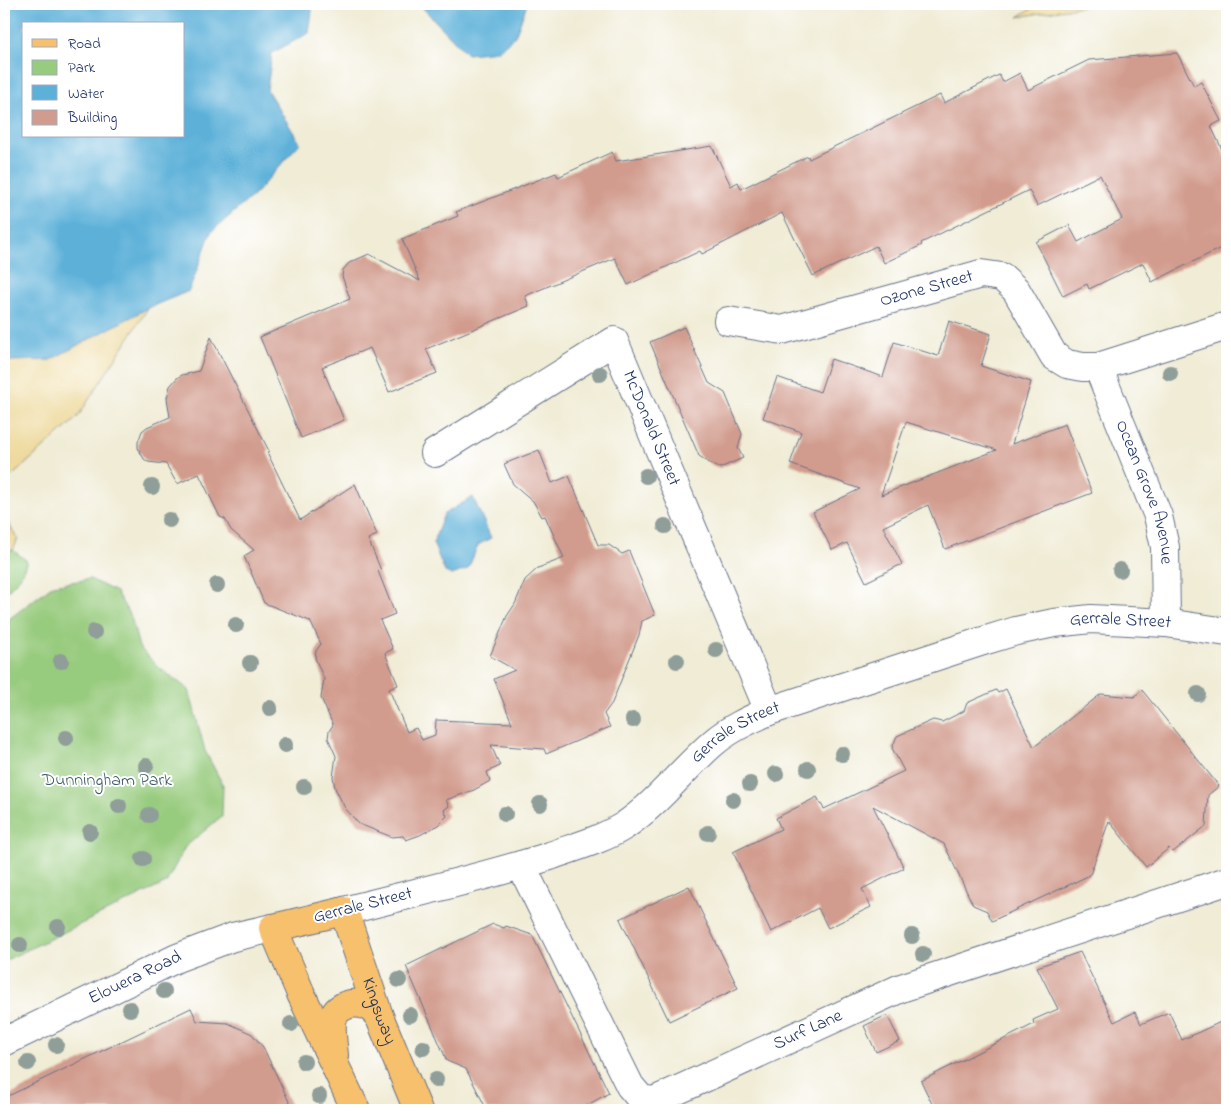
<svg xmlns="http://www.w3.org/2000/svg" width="1231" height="1114" viewBox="0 0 1231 1114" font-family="'Indie Flower',sans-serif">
	<rect width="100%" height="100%" fill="#fff"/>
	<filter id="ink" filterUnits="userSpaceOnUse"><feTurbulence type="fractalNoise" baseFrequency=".02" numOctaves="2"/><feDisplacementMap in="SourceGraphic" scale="10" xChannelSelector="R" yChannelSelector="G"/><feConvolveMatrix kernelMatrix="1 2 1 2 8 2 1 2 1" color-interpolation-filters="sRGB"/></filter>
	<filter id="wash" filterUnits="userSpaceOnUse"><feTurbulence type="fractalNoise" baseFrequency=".0096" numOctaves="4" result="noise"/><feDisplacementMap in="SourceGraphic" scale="20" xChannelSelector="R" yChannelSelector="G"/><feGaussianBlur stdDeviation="1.12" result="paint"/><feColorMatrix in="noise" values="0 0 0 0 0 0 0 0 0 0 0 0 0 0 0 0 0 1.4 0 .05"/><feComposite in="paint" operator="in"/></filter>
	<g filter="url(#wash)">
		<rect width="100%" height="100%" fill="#f0ecd6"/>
		<path fill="#97cb7d" stroke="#597d6e" d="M4,550H13L27,561L20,578L4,594Z
			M90,579L116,592L131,617L139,647L160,668L189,690L205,751L223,785L222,816L185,847L166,883L4,961V623L53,585Z"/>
		<path fill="#eeda9e" stroke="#84847e" d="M1038,4H1095L1018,17Z
			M148,308L77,418L4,483V361L50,360Z
			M4,517L18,539L13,550H4Z"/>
		<path fill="#5db1d9" stroke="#3c709c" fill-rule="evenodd" d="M4,4H313L309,33L272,53L267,90L300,143L255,194L211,232L189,291L148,308L50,360L4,361ZM24,24H184V136H24Z
			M419,4H527L515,36L498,51L467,54Z
			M473,497L491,538L478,545L468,569L452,575L445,572L433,543L444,514Z"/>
		<g id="blocks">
			<path fill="#d19b8d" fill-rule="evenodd" d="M1177,53L1194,86L1201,82L1221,121L1211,126L1227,160V245L1152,282L1143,263L1089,289L1087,284L1063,296L1036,242L1069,225L1078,242L1122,219L1100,175L1037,206L1029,190L921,243L922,245L884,263L876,246L813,276L782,213L702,254L700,251L628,285L615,258L525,296L529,306L426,349L437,373L389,392L370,348L322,367L344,420L301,438L260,337L350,299L342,276L343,270L349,263L369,254L420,281L402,239L458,216L456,212L556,173L558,177L612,152L616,161L712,146L731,186L738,182L741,189L808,156L809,159L940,95L944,103L999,75L1003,82L1020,73L1028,90L1089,60Z
				M949,321L991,334L981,366L1031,382L1012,444L1065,424L1092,493L945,549L928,505L883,527L902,564L866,582L847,543L832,550L813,512L860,489L790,464L801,432L763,418L777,377L820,392L831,359L883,377L894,342L938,356ZM906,422L997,450L881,495Z
				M684,327L709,383L725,393L742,434L738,448L743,458L720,468L714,466L699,456L650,342Z
				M211,337L269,451L267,452L300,520L355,484L377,535L368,539L381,570L378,571L395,614L380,620L393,649L385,653L398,685L389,689L407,732L416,728L422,740L435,735L436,720L512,723L494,679L515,670L490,656L507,616L515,604L525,580L538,568L564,558L545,516L542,517L533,501L513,484L504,464L539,450L552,483L569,476L598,545H609L622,554L629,551L655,615L642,621L639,635L612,703L604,714L610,727L546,754L544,749L491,745L500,766L487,772L490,781L474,790L446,800L449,806L444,810L447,816L438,825L420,835L406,840L403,836L392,837L359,824L345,808L335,788L333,777L336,756L328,738L329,731L333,725L321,698L324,679L315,658L316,651L321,644L310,621L264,603L244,556L254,550L231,530L225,519L220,517L199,474L177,484L166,464L148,462L144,459L138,448V442L142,431L147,427L170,417L167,398L170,386L177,378L182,375L199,371Z
				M1006,689L1034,747L1101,694L1134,697L1142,690L1219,786L1208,795L1206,826L1173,852L1169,848L1146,867L1109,821L1090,875L992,921L987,911L973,905L944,844L873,806L904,868L862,889L871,907L828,928L818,908L771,932L733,852L781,829L776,818L817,797L824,809L904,771L892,748L897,736L933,720L942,722L964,711L967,703L996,690L998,693Z
				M689,886L738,988L669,1021L620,919Z
				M493,924L504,928L506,926L532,935L609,1093L578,1110H487L466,1069L447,1061L406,966Z
				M1080,952L1114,1022L1135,1012L1141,1024L1169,1012L1182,1040L1227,1019V1110H935L921,1081L1034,1024L1033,1020L1058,1009L1037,967Z
				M191,1008L197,1021L228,1023L252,1034L263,1047L293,1110H4V1098Z
				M887,1015L900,1041L876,1052L864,1026Z"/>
		</g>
	</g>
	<g filter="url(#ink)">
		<use href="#blocks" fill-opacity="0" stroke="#667188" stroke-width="1"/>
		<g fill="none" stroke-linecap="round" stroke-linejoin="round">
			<g stroke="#667188" stroke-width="30">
				<g id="minor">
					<path id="s1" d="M728,321L782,330L981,274L1002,277L1016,290L1054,356L1067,364L1083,367H1098L1227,326"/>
					<path id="s2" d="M1098,367L1158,516L1165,547L1166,623"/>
					<path id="s3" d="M435,453L614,341L769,711"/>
					<path id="s4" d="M521,865L630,1086L641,1099L654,1101L901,988L1227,881"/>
					<path id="s5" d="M344,911C413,893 483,878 550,856C575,847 601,840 624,826C658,803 682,770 713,743C729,729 749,720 769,711L980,642L1016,631L1054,623L1091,619L1166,623L1227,632"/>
					<path id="s6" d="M4,1042L177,958L233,937L273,928"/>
				</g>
			</g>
			<g stroke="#667188" stroke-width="30">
				<g id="major">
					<path d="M334,1055C333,1045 331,1033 332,1022C334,1006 353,1000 367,1006C372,1008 375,1012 379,1016"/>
					<path id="s7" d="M356,1110L301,994L273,928L344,911L379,1016L418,1110"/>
				</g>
			</g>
			<use href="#minor" stroke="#fff" stroke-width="28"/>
			<use href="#major" stroke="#f7c06c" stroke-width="28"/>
		</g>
		<g fill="#8f9e99">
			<circle cx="1170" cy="373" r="8"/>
			<circle cx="600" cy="374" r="8"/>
			<circle cx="646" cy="476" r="8"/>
			<circle cx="152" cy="487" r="8"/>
			<circle cx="169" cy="520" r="8"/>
			<circle cx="665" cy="526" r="8"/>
			<circle cx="1120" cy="570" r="8"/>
			<circle cx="217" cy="585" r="8"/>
			<circle cx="236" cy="625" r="8"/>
			<circle cx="94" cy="632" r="8"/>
			<circle cx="716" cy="650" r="8"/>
			<circle cx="61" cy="661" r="8"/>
			<circle cx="677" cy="661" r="8"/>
			<circle cx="250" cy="663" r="8"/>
			<circle cx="1198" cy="694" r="8"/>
			<circle cx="270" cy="708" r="8"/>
			<circle cx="633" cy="720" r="8"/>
			<circle cx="66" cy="738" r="8"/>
			<circle cx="285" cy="745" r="8"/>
			<circle cx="842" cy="754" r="8"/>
			<circle cx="146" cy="766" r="8"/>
			<circle cx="808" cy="769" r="8"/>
			<circle cx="776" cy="774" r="8"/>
			<circle cx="750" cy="784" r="8"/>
			<circle cx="304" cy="787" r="8"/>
			<circle cx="733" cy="800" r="8"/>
			<circle cx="540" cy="804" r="8"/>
			<circle cx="119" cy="806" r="8"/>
			<circle cx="505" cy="814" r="8"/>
			<circle cx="149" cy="815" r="8"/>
			<circle cx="90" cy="832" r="8"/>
			<circle cx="708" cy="833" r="8"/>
			<circle cx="143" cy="859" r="8"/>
			<circle cx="58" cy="927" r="8"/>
			<circle cx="912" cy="936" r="8"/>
			<circle cx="20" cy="945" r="8"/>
			<circle cx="923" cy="954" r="8"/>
			<circle cx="399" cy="980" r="8"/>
			<circle cx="164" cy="991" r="8"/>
			<circle cx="130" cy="1009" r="8"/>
			<circle cx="410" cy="1015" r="8"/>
			<circle cx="291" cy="1024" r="8"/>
			<circle cx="56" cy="1045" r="8"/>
			<circle cx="423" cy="1048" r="8"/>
			<circle cx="304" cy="1062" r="8"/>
			<circle cx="28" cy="1063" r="8"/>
			<circle cx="436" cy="1080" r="8"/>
			<circle cx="319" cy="1096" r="8"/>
		</g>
	</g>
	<g text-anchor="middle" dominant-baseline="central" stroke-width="4" stroke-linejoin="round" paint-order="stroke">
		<g font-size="18" fill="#1b2f5e" stroke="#fff">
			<text stroke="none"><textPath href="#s1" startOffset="205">Ozone Street</textPath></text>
			<text stroke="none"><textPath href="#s3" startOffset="306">McDonald Street</textPath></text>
			<text stroke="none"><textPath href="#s2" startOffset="134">Ocean Grove Avenue</textPath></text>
			<text stroke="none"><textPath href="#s5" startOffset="845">Gerrale Street</textPath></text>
			<text stroke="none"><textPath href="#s5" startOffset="440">Gerrale Street</textPath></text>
			<text transform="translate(363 906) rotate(-14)">Gerrale Street</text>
			<text stroke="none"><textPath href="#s6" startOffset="146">Elouera Road</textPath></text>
			<text stroke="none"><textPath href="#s7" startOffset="379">Kingsway</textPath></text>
			<text stroke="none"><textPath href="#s4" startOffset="446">Surf Lane</textPath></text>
		</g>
		<g font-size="18" fill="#405e67" stroke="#fff">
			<text x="107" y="781">Dunningham Park</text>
		</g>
	</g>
	<rect width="1231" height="1114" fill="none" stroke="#fff" stroke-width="20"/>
	<rect x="22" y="22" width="162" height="115" fill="#ffffff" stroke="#a4acbf"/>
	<rect x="32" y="39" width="25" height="8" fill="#f7c06c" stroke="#a4acbf"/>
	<text x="68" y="48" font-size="15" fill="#1b2f5e">Road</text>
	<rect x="32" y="60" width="25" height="15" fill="#97cb7d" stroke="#a4acbf"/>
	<text x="68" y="72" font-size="15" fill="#1b2f5e">Park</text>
	<rect x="32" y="85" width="25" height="15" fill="#5db1d9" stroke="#a4acbf"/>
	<text x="68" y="98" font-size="15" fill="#1b2f5e">Water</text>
	<rect x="32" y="110" width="25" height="15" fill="#d19b8d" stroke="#a4acbf"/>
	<text x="68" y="122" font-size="15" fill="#1b2f5e">Building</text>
</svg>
